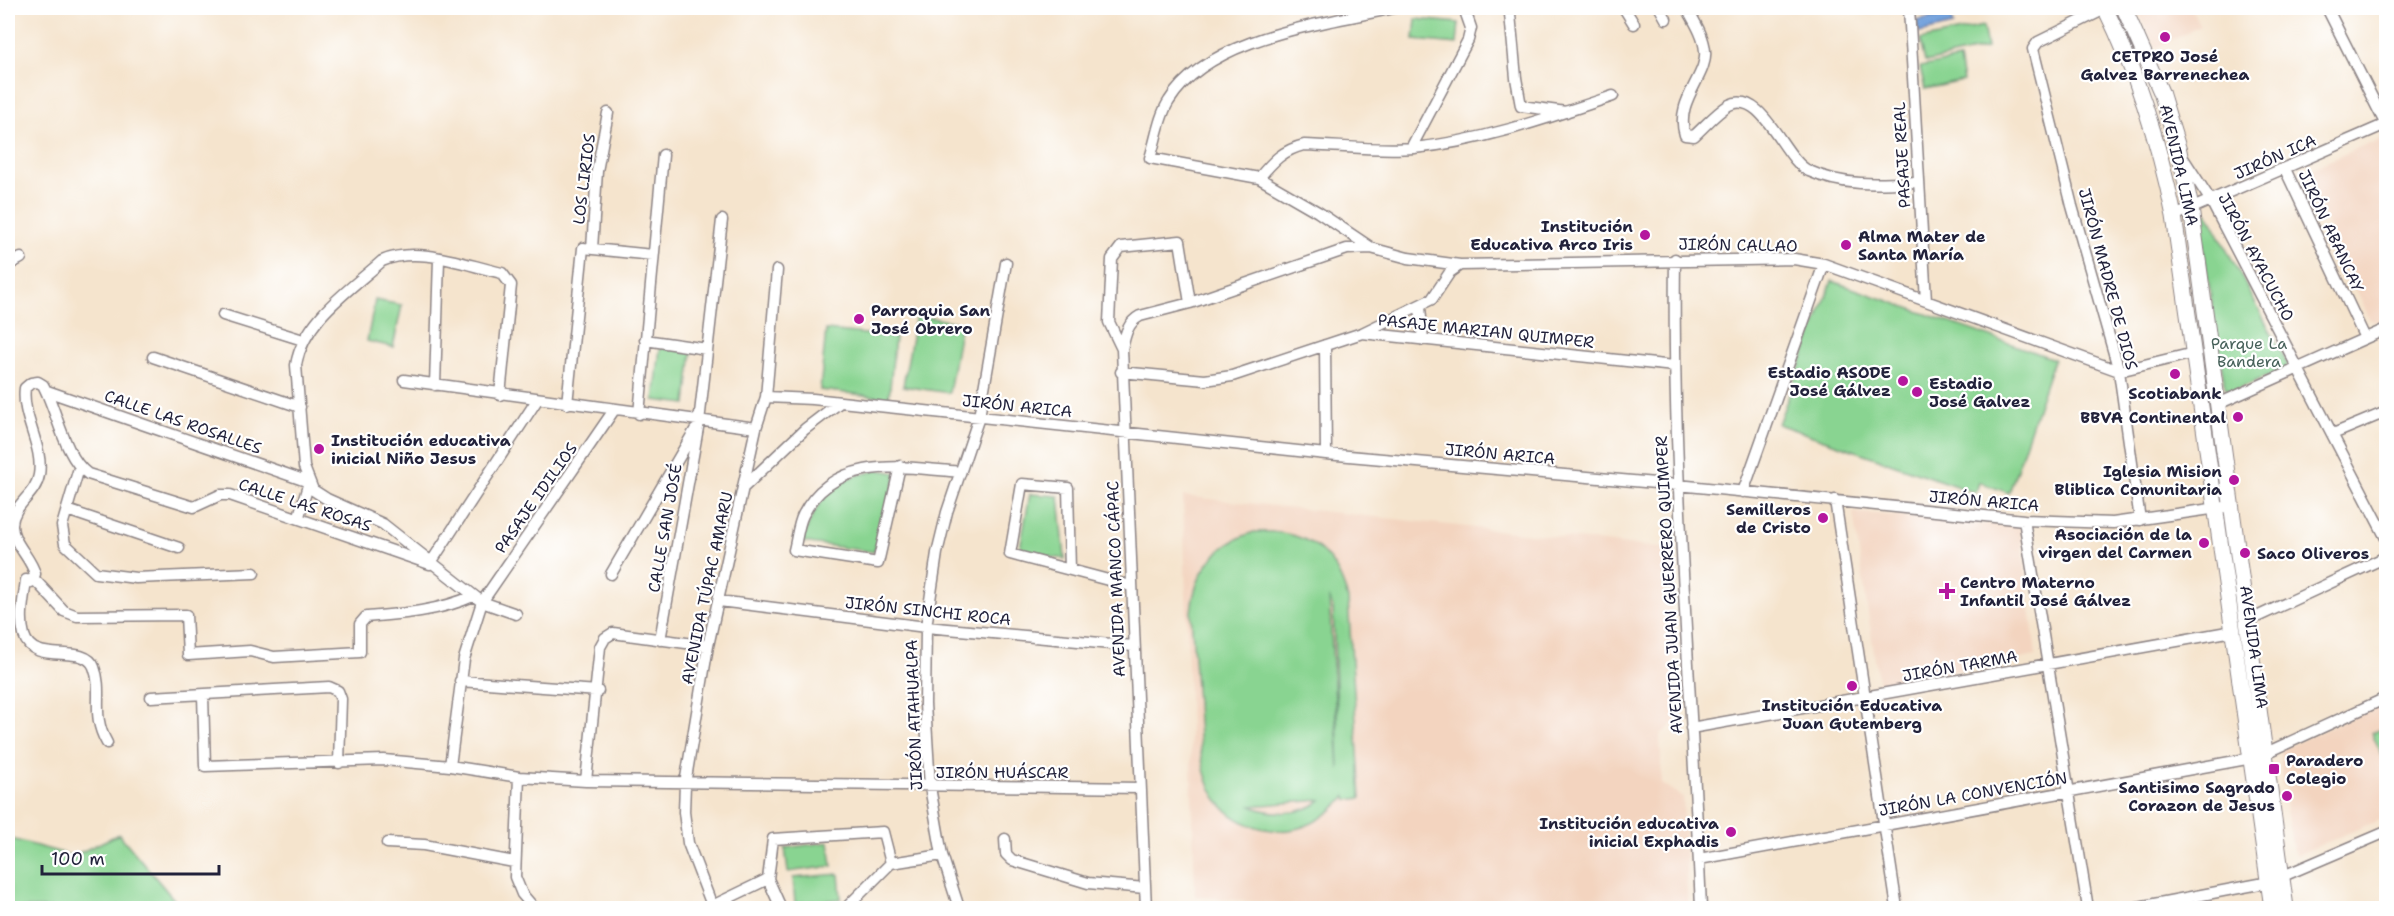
<svg xmlns="http://www.w3.org/2000/svg" width="2394" height="916" viewBox="0 0 2394 916" font-family="'Shantell Sans',sans-serif">
	<rect width="100%" height="100%" fill="#fff"/>
	<filter id="ink" filterUnits="userSpaceOnUse"><feTurbulence type="fractalNoise" baseFrequency=".0167" numOctaves="2"/><feDisplacementMap in="SourceGraphic" scale="12" xChannelSelector="R" yChannelSelector="G"/><feConvolveMatrix kernelMatrix="1 2 1 2 8 2 1 2 1" color-interpolation-filters="sRGB"/></filter>
	<filter id="wash" filterUnits="userSpaceOnUse"><feTurbulence type="fractalNoise" baseFrequency=".008" numOctaves="4" result="noise"/><feDisplacementMap in="SourceGraphic" scale="24" xChannelSelector="R" yChannelSelector="G"/><feGaussianBlur stdDeviation="1.35" result="paint"/><feColorMatrix in="noise" values="0 0 0 0 0 0 0 0 0 0 0 0 0 0 0 0 0 1.4 0 .05"/><feComposite in="paint" operator="in"/></filter>
	<g filter="url(#wash)">
		<rect width="100%" height="100%" fill="#f5e4cd"/>
		<path fill="#f3d4bf" d="M2136,8H2191L2200,26L2156,48Z
			M2386,136V318L2377,322L2370,320L2306,176L2309,170L2369,143L2372,144Z
			M1183,496L1668,549L1677,721L1660,735L1662,784L1683,797L1688,908H1322L1195,896Z
			M1853,512L2020,527L2036,656L1879,686Z
			M2386,703V817L2297,855L2293,851L2285,803L2288,798L2287,788L2282,785L2280,750Z"/>
		<path fill="#89d491" stroke="#567b66" stroke-width="1.5" fill-rule="evenodd" d="M1416,19L1459,23L1457,44L1414,40Z
			M1983,26L1987,48L1925,62L1920,40Z
			M1959,59L1963,81L1925,89L1920,67Z
			M2207,212L2288,365L2284,369L2231,392L2225,387L2199,220L2201,215Z
			M1832,281L2054,359L2009,493L1979,482L1976,493L1778,424Z
			M375,300L402,305L393,347L367,341Z
			M916,315L961,323L949,393L903,386Z
			M826,330L895,337L889,398L820,390Z
			M660,348L692,351L686,404L654,400Z
			M879,470L897,473L874,552L802,542C809,518 824,490 847,479C857,474 869,473 879,470Z
			M1030,494L1059,496L1065,559L1019,553Z
			M1254,532C1305,529 1335,549 1348,599L1361,798L1347,800L1346,796C1327,818 1301,834 1271,830C1200,820 1200,758 1197,703C1195,672 1193,642 1191,612C1195,571 1215,545 1254,532ZM1329,597L1333,608L1339,770ZM1321,800C1304,816 1271,815 1251,806Z
			M2386,727V764L2372,733Z
			M119,834L181,908H8V838L73,856Z
			M829,842L832,866L788,872L785,848Z
			M839,874L841,899L795,903L793,878Z"/>
		<path fill="#73a1dc" stroke="#4a628c" stroke-width="1.5" d="M1950,14L1953,25L1919,33L1916,21Z"/>
	</g>
	<g filter="url(#ink)">
		<g fill="none" stroke-linecap="round" stroke-linejoin="round">
			<g stroke="#8c8384" stroke-width="13">
				<path id="street" d="M1624,8L1634,24
					M1660,8L1666,19
					M1687,8C1694,21 1704,36 1705,51C1708,76 1674,101 1685,135L1694,136C1705,126 1717,112 1729,105C1763,88 1784,161 1809,171C1844,187 1881,184 1918,182
					M1909,8L1926,301
					M2107,8L2038,42L2033,49L2072,206L2119,371L2140,520
					M2327,8L2386,125
					M1510,14L1516,78L1521,106L1566,112
					M1411,148L1468,40L1471,28L1464,8
					M2183,158L2211,201L2386,538
					M2285,169L2365,338
					M1259,178C1273,161 1283,150 1304,145C1340,146 1378,151 1414,148C1483,141 1548,118 1613,96
					M2174,216L2386,124
					M1370,247L1318,212L1259,178L1150,158C1156,140 1159,116 1169,101C1209,36 1324,24 1394,8
					M592,249L597,171L608,113
					M1675,259C1672,476 1692,692 1701,908
					M8,265L21,258
					M1420,307L1423,340
					M223,315L303,340
					M1362,333L1432,299L1450,272L1460,265
					M645,340L707,349
					M1325,345L1326,454
					M1122,349C1125,336 1127,323 1140,316L1190,303L1347,249L1371,248L1408,258L1460,265L1794,259L1824,264L2119,371L2194,353
					M153,357L300,407
					M1121,372L1205,380L1232,376L1362,333L1674,366
					M404,380L756,428
					M435,385L439,259
					M47,391L309,482L299,516
					M500,395L511,285L502,273C465,265 419,245 382,261C350,290 304,319 296,365L304,467L313,490L327,499L383,524L482,602L516,614
					M766,397L813,399L1326,454L1678,485L2024,520L2113,523L2232,506
					M567,404L583,248L653,255
					M2218,404L2386,329
					M639,414L663,155
					M2333,434L2386,412
					M900,466L878,563L794,550C797,539 798,525 803,515C834,454 904,467 960,472
					M79,468L62,526L65,544L96,573L136,578L254,573
					M744,487L805,429L839,403
					M1743,492L1824,264
					M1835,500L1897,908
					M67,510L179,548
					M2024,520L2088,908
					M1070,570L1068,488L1022,484L1010,554L1131,586
					M611,574L695,430
					M34,579L64,611L77,616L186,615L188,655L250,651L274,657L360,652V624L366,617C402,614 440,611 473,596
					M719,601L926,627L1133,646
					M2248,621L2386,557
					M660,640L699,422L722,220
					M460,681L598,691
					M203,695L205,766L384,760L450,766L519,777L586,781L1140,788
					M151,697L329,687L338,691L341,699L339,763
					M1691,728L2233,631
					M107,743C90,714 104,693 94,667C84,642 33,667 24,635C19,617 24,597 26,580L31,582L35,574C31,557 11,542 12,524C13,504 36,495 39,475C44,446 21,417 25,388L31,383L38,382L43,385C57,410 64,457 88,474L194,507L220,495H230L430,564L537,400
					M2266,753L2386,698
					M450,766L464,659L482,602L614,410
					M519,777L515,877L522,894L534,908
					M586,781L600,647L605,638L613,633L708,646
					M1005,839L1006,854L1012,860L1088,883L1145,888
					M387,843L424,845L514,862
					M1699,859L2252,758
					M2283,876L2386,832
					M712,906L768,879
					M713,908L688,843L684,812L685,784L708,646L756,428L766,397L777,270
					M781,908L768,879L773,839L883,832L891,863
					M846,908L891,863L942,855
					M959,908L942,855L930,787L925,704L926,627L937,553L947,512L979,417L1006,263
					M1146,908L1122,349L1109,322L1112,259L1121,247L1180,241L1190,303
					M2133,908L2270,882"/>
			</g>
			<g stroke="#8c8384" stroke-width="17">
				<path id="secondary" d="M2105,8C2138,75 2159,143 2174,216L2272,908
					M2124,8L2161,92L2179,151L2191,208L2286,908"/>
			</g>
			<use href="#street" stroke="#fff" stroke-width="10"/>
			<use href="#secondary" stroke="#fff" stroke-width="15"/>
		</g>
	</g>
	<g fill="#b5179e" stroke="#fff" stroke-width="2">
		<circle cx="2165" cy="37" r="6"/>
		<circle cx="1645" cy="235" r="6"/>
		<circle cx="1846" cy="245" r="6"/>
		<circle cx="859" cy="319" r="6"/>
		<circle cx="2175" cy="374" r="6"/>
		<circle cx="1903" cy="381" r="6"/>
		<circle cx="1917" cy="392" r="6"/>
		<circle cx="2238" cy="417" r="6"/>
		<circle cx="319" cy="449" r="6"/>
		<circle cx="2234" cy="480" r="6"/>
		<circle cx="1823" cy="518" r="6"/>
		<circle cx="2204" cy="543" r="6"/>
		<circle cx="2245" cy="553" r="6"/>
		<path d="M1944 582h6v6h6v6h-6v6h-6v-6h-6v-6h6z"/>
		<circle cx="1852" cy="686" r="6"/>
		<rect x="2268" y="763" width="12" height="12" rx="3"/>
		<circle cx="2287" cy="796" r="6"/>
		<circle cx="1731" cy="832" r="6"/>
	</g>
	<g text-anchor="middle" dominant-baseline="central" stroke-width="4.5" stroke-linejoin="round" paint-order="stroke">
		<g font-size="16" font-weight="bold" fill="#22223b" stroke="#fff" text-anchor="end">
			<text x="2165" y="56" text-anchor="middle">CETPRO José<tspan x="2165" dy="18">Galvez Barrenechea</tspan></text>
			<text x="1633" y="226">Institución<tspan x="1633" dy="18">Educativa Arco Iris</tspan></text>
			<text x="1858" y="236" text-anchor="start">Alma Mater de<tspan x="1858" dy="18">Santa María</tspan></text>
			<text x="871" y="310" text-anchor="start">Parroquia San<tspan x="871" dy="18">José Obrero</tspan></text>
			<text x="1891" y="372">Estadio ASODE<tspan x="1891" dy="18">José Gálvez</tspan></text>
			<text x="1929" y="383" text-anchor="start">Estadio<tspan x="1929" dy="18">José Galvez</tspan></text>
			<text x="2175" y="393" text-anchor="middle">Scotiabank</text>
			<text x="2226" y="417">BBVA Continental</text>
			<text x="331" y="440" text-anchor="start">Institución educativa<tspan x="331" dy="18">inicial Niño Jesus</tspan></text>
			<text x="2222" y="471">Iglesia Mision<tspan x="2222" dy="18">Bliblica Comunitaria</tspan></text>
			<text x="1811" y="509">Semilleros<tspan x="1811" dy="18">de Cristo</tspan></text>
			<text x="2192" y="534">Asociación de la<tspan x="2192" dy="18">virgen del Carmen</tspan></text>
			<text x="2257" y="553" text-anchor="start">Saco Oliveros</text>
			<text x="1960" y="582" text-anchor="start">Centro Materno<tspan x="1960" dy="18">Infantil José Gálvez</tspan></text>
			<text x="1852" y="705" text-anchor="middle">Institución Educativa<tspan x="1852" dy="18">Juan Gutemberg</tspan></text>
			<text x="2286" y="760" text-anchor="start">Paradero<tspan x="2286" dy="18">Colegio</tspan></text>
			<text x="2275" y="787">Santisimo Sagrado<tspan x="2275" dy="18">Corazon de Jesus</tspan></text>
			<text x="1719" y="823">Institución educativa<tspan x="1719" dy="18">inicial Exphadis</tspan></text>
		</g>
		<g font-size="16" fill="#22223b" stroke="#fff">
			<text transform="translate(1902 155) rotate(-93)">PASAJE REAL</text>
			<text transform="translate(2275 157) rotate(-24)">JIRÓN ICA</text>
			<text transform="translate(2179 165) rotate(77)">AVENIDA LIMA</text>
			<text transform="translate(584 179) rotate(-83)">LOS LIRIOS</text>
			<text transform="translate(2331 231) rotate(65)">JIRÓN ABANCAY</text>
			<text transform="translate(1738 245) rotate(1)">JIRÓN CALLAO</text>
			<text transform="translate(2256 257) rotate(62)">JIRÓN AYACUCHO</text>
			<text transform="translate(2108 279) rotate(75)">JIRÓN MADRE DE DIOS</text>
			<text transform="translate(1486 331) rotate(6)">PASAJE MARIAN QUIMPER</text>
			<text transform="translate(1017 406) rotate(6)">JIRÓN ARICA</text>
			<text transform="translate(183 422) rotate(19)">CALLE LAS ROSALLES</text>
			<text transform="translate(1500 454) rotate(5)">JIRÓN ARICA</text>
			<text transform="translate(536 498) rotate(-55)">PASAJE IDILIOS</text>
			<text transform="translate(1984 501) rotate(5)">JIRÓN ARICA</text>
			<text transform="translate(305 505) rotate(18)">CALLE LAS ROSAS</text>
			<text transform="translate(665 528) rotate(-80)">CALLE SAN JOSÉ</text>
			<text transform="translate(1116 579) rotate(-92)">AVENIDA MANCO CÁPAC</text>
			<text transform="translate(1669 585) rotate(-93)">AVENIDA JUAN GUERRERO QUIMPER</text>
			<text transform="translate(707 588) rotate(-78)">AVENIDA TÚPAC AMARU</text>
			<text transform="translate(928 611) rotate(6)">JIRÓN SINCHI ROCA</text>
			<text transform="translate(2254 647) rotate(82)">AVENIDA LIMA</text>
			<text transform="translate(1960 666) rotate(-10)">JIRÓN TARMA</text>
			<text transform="translate(914 715) rotate(-92)">JIRÓN ATAHUALPA</text>
			<text x="1002" y="772">JIRÓN HUÁSCAR</text>
			<text transform="translate(1973 794) rotate(-10)">JIRÓN LA CONVENCIÓN</text>
		</g>
		<g font-size="16" fill="#466059" stroke="#fff">
			<text x="2249" y="343">Parque La<tspan x="2249" dy="18">Bandera</tspan></text>
		</g>
	</g>
	<rect width="2394" height="916" fill="none" stroke="#fff" stroke-width="30"/>
	<path d="M42 865v9h177v-9" fill="none" stroke="#22223b" stroke-width="3"/>
	<text x="51" y="865" font-size="18" fill="#22223b" stroke="#ffffff" stroke-width="4.5" paint-order="stroke">100 m</text>
</svg>
